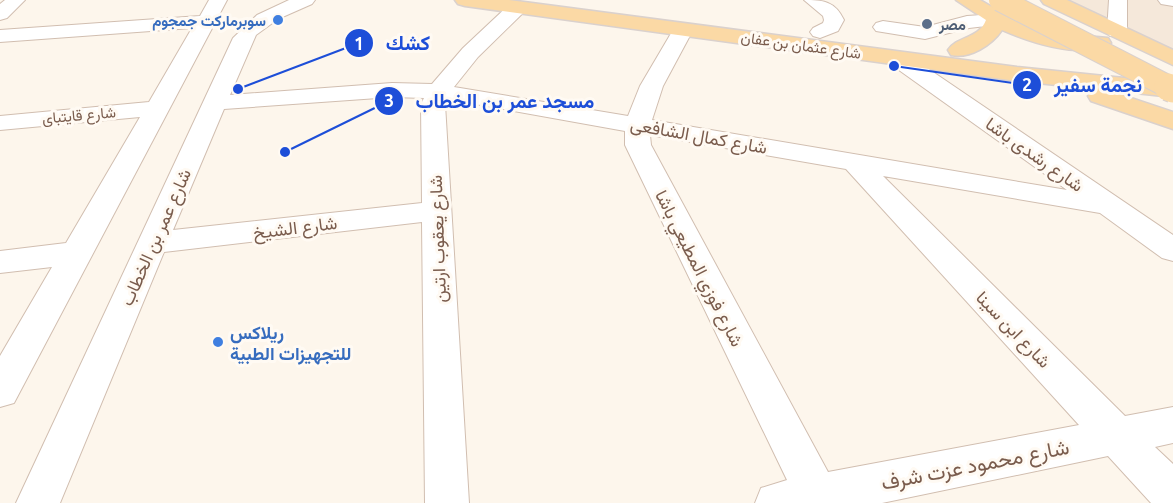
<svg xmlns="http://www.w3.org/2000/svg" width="1173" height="503" viewBox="0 0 1173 503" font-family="Ubuntu,Vazirmatn,sans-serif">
	<rect width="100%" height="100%" fill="#fdf6ec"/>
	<path fill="#f5e8da" d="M1055,0H1173V56Z"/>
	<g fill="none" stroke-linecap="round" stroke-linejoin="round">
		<g stroke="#d1beb0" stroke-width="2">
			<path id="minor" d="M5,0H25L7,18L0,20V4Z
				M209,0H227L14,403L0,407V356L52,267L0,273V251L66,243L140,117L0,130V116L149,102L192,28L0,42V30L200,16Z
				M289,0H315L312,4L278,19L256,35L230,95L392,83L432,84L463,48L511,3H525L527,7L525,11L478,57L454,87L628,116L640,86L673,30L676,26H690L693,30L663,86L652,120L1067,190L889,63L886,58L889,53L897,52L905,53L1173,235V261L1162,258L1100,213L883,176L1125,416L1173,407V443L1155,447L1173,464V503H1151L1108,456L882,503H755L761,488L787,480L625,145V131L447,99L445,104L469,503H425L422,222L164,252L60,503H16L233,38L257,15ZM392,97L424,98L421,104L422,203L173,230L224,109ZM650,135L846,169L1079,425L828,472L651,145Z
				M804,0C823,0 835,1 844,20L838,31L820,38L813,36L810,32L813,28L823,23L824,20L823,16Z
				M1109,0H1127V32L1124,36H1110L1107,32Z
				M1158,0H1173V6L1161,4Z
				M996,14L1003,16L1006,20L1003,24L969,28L925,39L876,31L873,27L876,23L883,21L925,27L967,16Z"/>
		</g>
		<g stroke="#dad1cd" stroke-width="3">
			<path id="major" d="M455,0H509L1017,67L1173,83V97L1107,90L1173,112V129L1091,101L1088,96L1091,91L1097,89L1017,81L465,6L458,4Z
				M956,0H980L1014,20L1051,33L1108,38L1111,43L1108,48C1072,56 1034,44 1002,30C992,45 970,59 951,55L948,50C957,36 979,39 986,20Z
				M1041,0H1067L1173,50V65L1044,4Z"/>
		</g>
		<use href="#minor" fill="#fff" fill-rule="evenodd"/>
		<use href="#major" fill="#fbd9a5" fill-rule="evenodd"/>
		<g stroke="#dad1cd" stroke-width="24" stroke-linecap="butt">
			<path id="major-bridge-far1" d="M1000,0L1171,88"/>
		</g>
		<g stroke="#dad1cd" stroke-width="29" stroke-linecap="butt">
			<path id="major-bridge" d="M1168,87L1173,89"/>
		</g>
		<use href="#major-bridge-far1" stroke="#fbd9a5" stroke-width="22"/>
		<use href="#major-bridge" stroke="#fbd9a5" stroke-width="27"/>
	</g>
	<g fill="#3f7fe0" stroke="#fffaf3" stroke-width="2">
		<circle cx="278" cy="20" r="6"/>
		<circle cx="218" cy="342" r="6"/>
	</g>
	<circle fill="#5c6f8a" stroke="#fffaf3" stroke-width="2" cx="927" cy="24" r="6"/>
	<g text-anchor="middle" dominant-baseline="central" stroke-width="6" stroke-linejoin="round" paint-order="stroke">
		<g font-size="15" font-weight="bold" fill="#366cbe" stroke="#fffaf3" text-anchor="end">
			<text x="266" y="20">سوبرماركت جمجوم</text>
		</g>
		<g font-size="15" font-weight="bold" fill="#4e5e75" stroke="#fffaf3" text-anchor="start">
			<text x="939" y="24">مصر</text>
		</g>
		<g font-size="15" fill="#7a5c4d" stroke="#fffaf3">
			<text transform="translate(801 45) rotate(8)">شارع عثمان بن عفان</text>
			<text transform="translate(79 115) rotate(-5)">شارع قايتباى</text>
		</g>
		<g font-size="18" fill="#7a5c4d" stroke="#fffaf3">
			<text transform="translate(699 135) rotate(10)">شارع كمال الشافعى</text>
			<text transform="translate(1035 154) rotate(35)">شارع رشدى باشا</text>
			<text transform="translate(295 227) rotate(-7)">شارع الشيخ</text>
			<text transform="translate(155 237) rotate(-66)">شارع عمر بن الخطاب</text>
			<text transform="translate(437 239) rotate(-92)">شارع يعقوب ارتين</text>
			<text transform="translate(700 268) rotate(63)">شارع فوزي المطيعي باشا</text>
			<text transform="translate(1014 329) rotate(46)">شارع ابن سينا</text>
		</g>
		<g font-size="18" font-weight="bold" fill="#366cbe" stroke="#fffaf3" text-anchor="start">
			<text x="230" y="332">ريلاكس<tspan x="230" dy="21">للتجهيزات الطبية</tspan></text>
		</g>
		<g font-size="21" fill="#7a5c4d" stroke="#fffaf3">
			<text transform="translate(975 464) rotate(-11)">شارع محمود عزت شرف</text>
		</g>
	</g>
	<path fill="none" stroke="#1d4ed8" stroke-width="2" d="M238 89L359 43M894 66L1027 85M285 152L389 101"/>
	<g fill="#1d4ed8" stroke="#fffaf3" stroke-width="2">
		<circle cx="238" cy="89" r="6"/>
		<circle cx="894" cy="66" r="6"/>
		<circle cx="285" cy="152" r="6"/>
		<circle cx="359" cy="43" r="15"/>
		<circle cx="1027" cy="85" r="15"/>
		<circle cx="389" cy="101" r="15"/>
	</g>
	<g font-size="18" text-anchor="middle" font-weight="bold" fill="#fff">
		<text x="359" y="50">1</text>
		<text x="1027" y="91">2</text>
		<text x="389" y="107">3</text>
	</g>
	<g font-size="20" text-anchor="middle" font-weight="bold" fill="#1d4ed8" stroke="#fffaf3" stroke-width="6" stroke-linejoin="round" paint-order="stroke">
		<text x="408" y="50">كشك</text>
		<text x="1098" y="92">نجمة سفير</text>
		<text x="505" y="108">مسجد عمر بن الخطاب</text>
	</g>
</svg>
